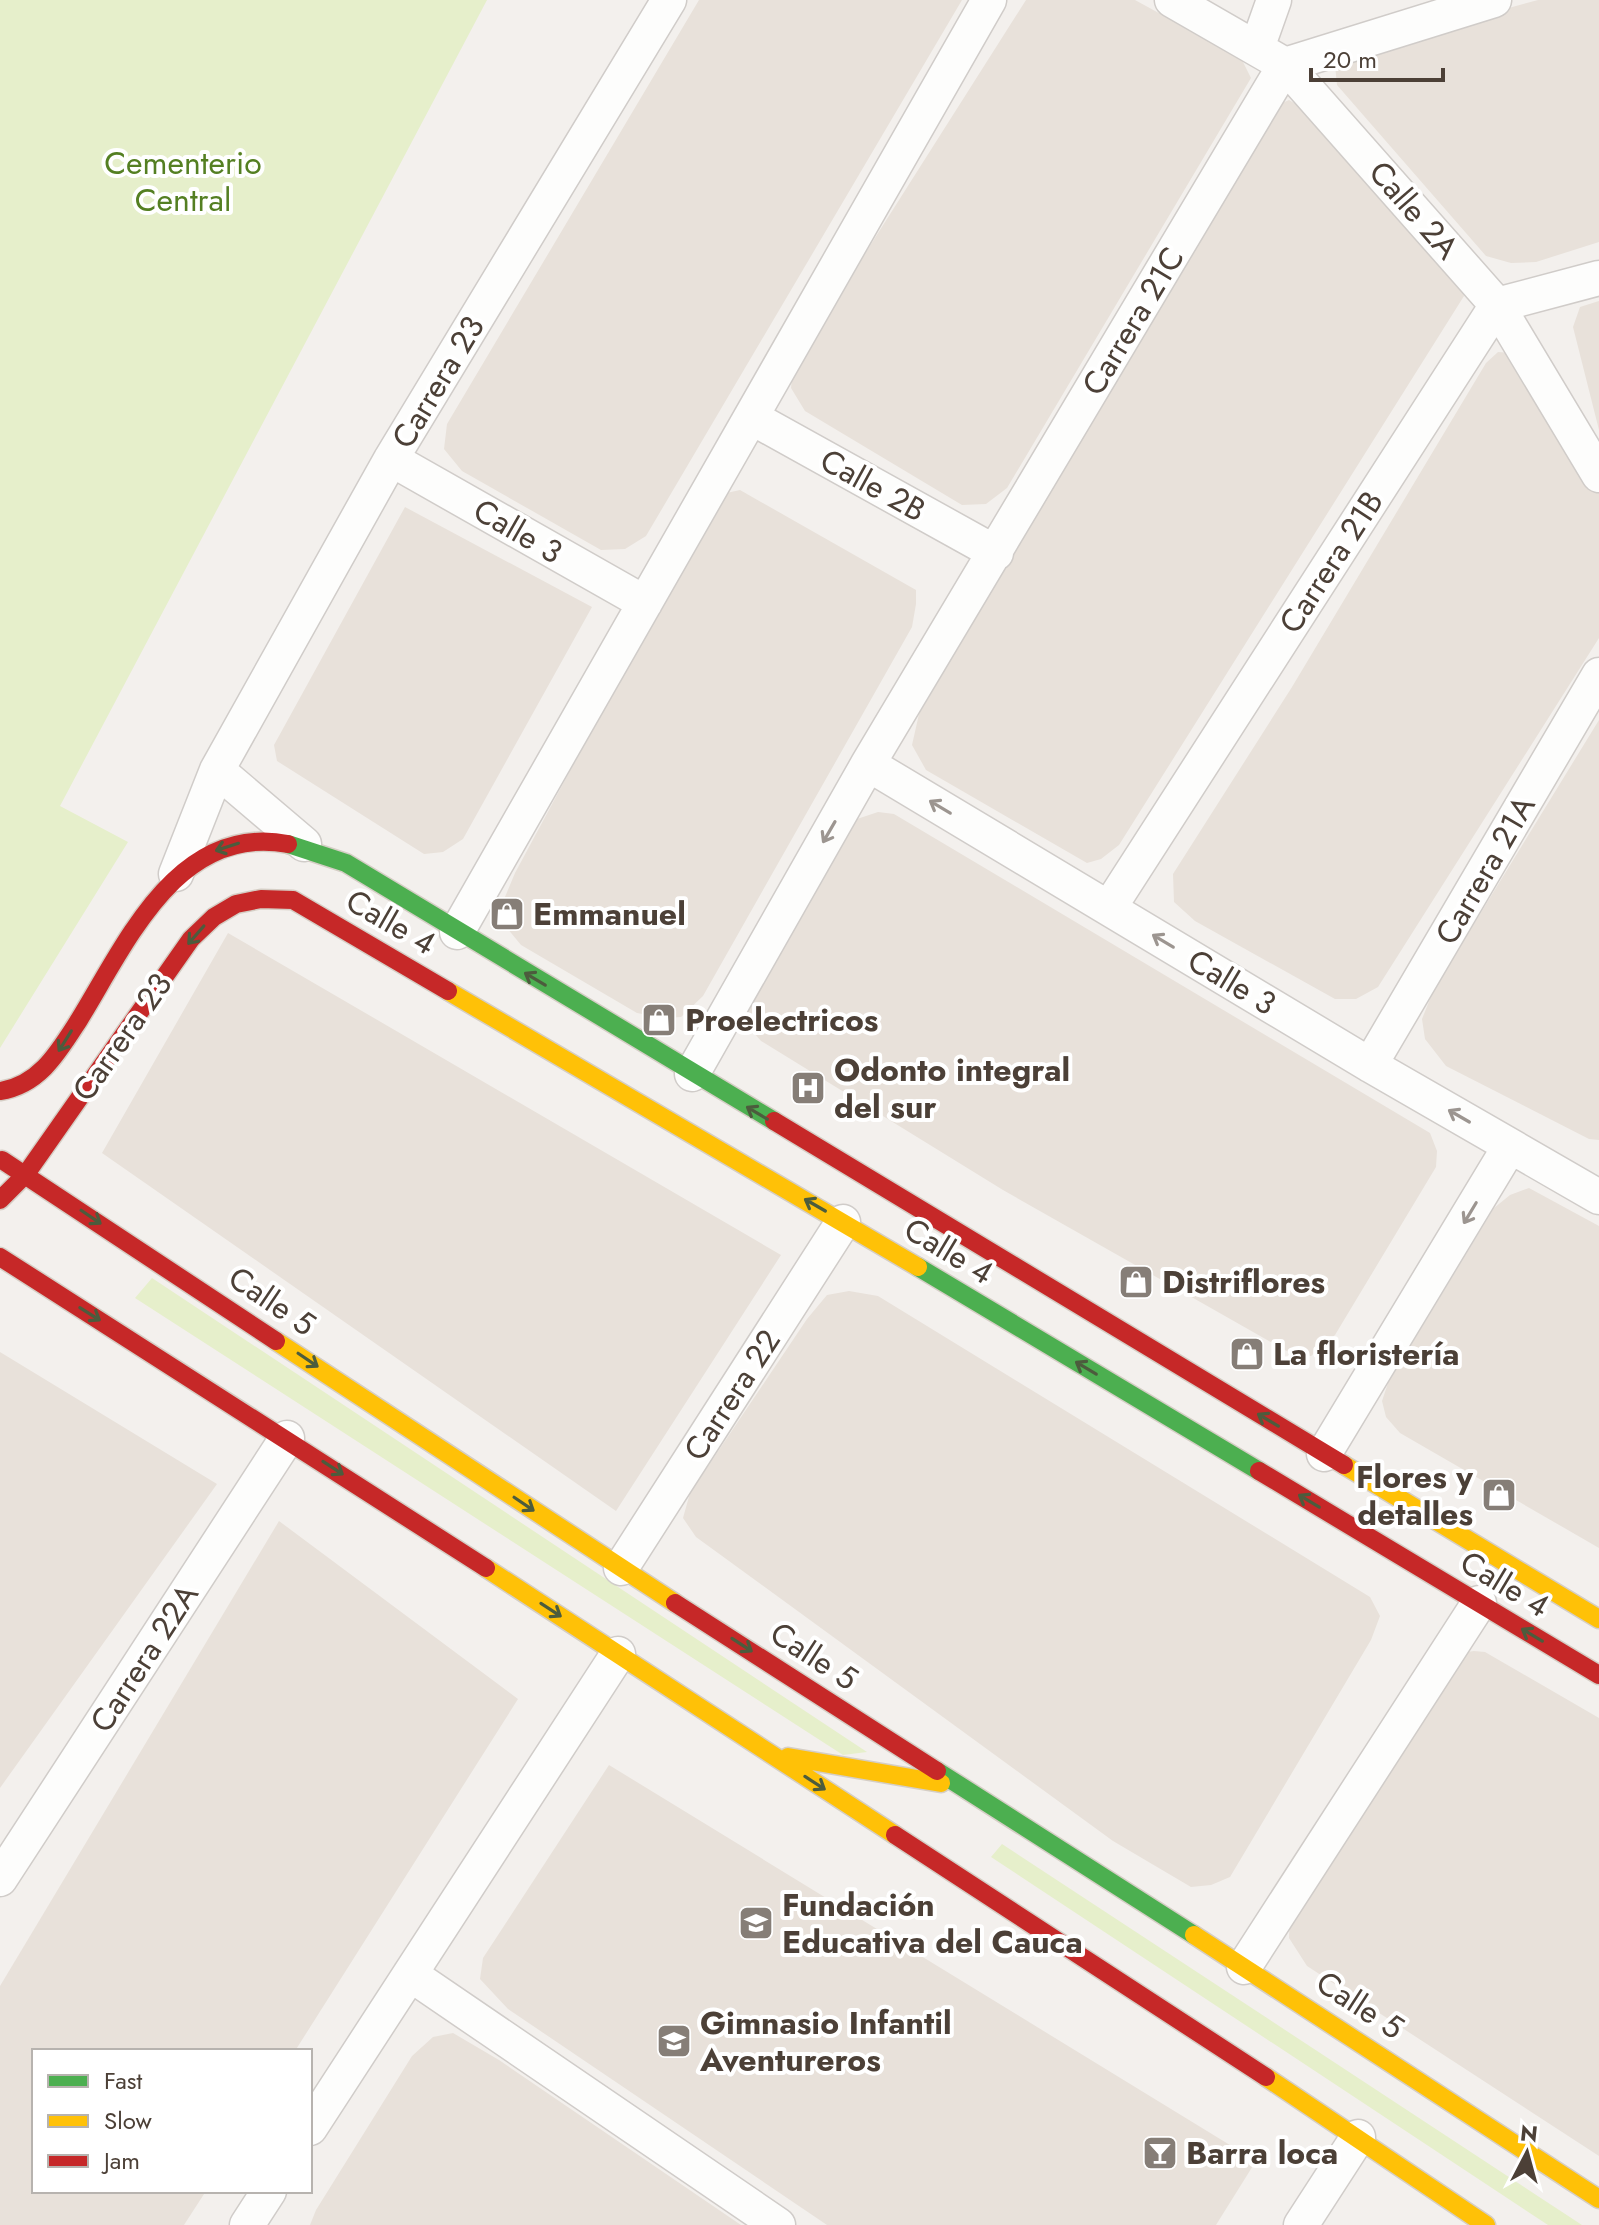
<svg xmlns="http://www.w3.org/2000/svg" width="1599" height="2225" viewBox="0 0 1599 2225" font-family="Jost,sans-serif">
	<rect width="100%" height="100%" fill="#f3f0ed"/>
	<path fill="#e8e1da" d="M699,0H962L646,536L625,549L601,550L462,471L444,449L447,424Z
		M1026,0H1135L1241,58L1251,78L1007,488L986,504L962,505L805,411L791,388L793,367Z
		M1538,0H1599V242L1536,262L1511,263L1486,256L1337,85L1335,65L1348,52Z
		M1289,100L1301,107L1459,276L1464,296L1119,845L1101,859L1087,863L926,770L912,745L919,714L1269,120L1280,104Z
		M1599,301V430L1573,327L1580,307Z
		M1498,352L1512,353L1599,485V638L1378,987L1356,999H1335L1195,921L1174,902L1173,874L1292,687L1486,363Z
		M740,490L916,590V604L912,627L703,996L681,1017L664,1018L637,1013L521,945L497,916L515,873L707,516L722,494Z
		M405,507L592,607L463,839L443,852L424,854L277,761L274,745Z
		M1599,720V1140L1589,1139L1446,1066L1425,1039L1422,1019L1434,989Z
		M878,812L894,814L1430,1133L1437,1151L1436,1167L1335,1335L1311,1356L1292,1354L1003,1190L761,1041L740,1017L848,822Z
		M228,933L781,1255L616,1511L102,1153Z
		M1529,1188L1599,1226V1548L1400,1433L1386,1417L1382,1401L1388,1383L1494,1208L1510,1195Z
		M849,1291L878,1296L1370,1597L1380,1616L1371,1640L1230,1877L1211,1885L1191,1887L1113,1841L696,1537L683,1518L690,1493L807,1319L827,1295Z
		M0,1352L217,1484L0,1788Z
		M279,1521L518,1699L295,2051H34V2191H206L184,2225H0V1986Z
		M1474,1651L1485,1652L1599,1718V2156L1307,1966L1289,1938L1290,1910L1461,1653Z
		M609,1765L1256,2161L1216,2225H827L508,2009L480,1979L483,1958Z
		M453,2033L499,2060L741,2225H310L316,2210L412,2056L433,2037Z"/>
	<path fill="#e6efcb" d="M0,0H487L60,806L128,842L0,1048Z
		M152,1278L867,1752L843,1755L135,1298Z
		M1002,1844L1582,2225H1548L991,1857Z"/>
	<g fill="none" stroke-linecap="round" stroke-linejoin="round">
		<g stroke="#d0ccc9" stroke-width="37">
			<path id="street" d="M1172,0L1285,65L1497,305L1599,475
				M1257,48L1274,0
				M751,417L996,553
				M391,459L645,603
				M868,764L1370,1065L1599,1197
				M217,770L304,844
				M176,874L217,770L391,459L669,0
				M1109,908L1497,305L1599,278
				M457,932L989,0
				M1370,1065L1599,675
				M692,1074L868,764L1285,65L1494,0
				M1324,1454L1510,1146
				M621,1568L843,1222
				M0,1879L287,1438
				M1244,1967L1479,1603
				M410,1974L778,2225
				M310,2128L618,1654
				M247,2225L269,2191
				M1301,2225L1358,2137"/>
		</g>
		<g stroke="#d5cec5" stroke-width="21">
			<path id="fast" d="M288,844L346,863L774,1121
				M918,1267L1259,1471
				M937,1771L1194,1935"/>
		</g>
		<g stroke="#d5cec5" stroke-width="21">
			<path id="slow" d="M448,991L918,1267
				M276,1341L675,1603
				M1344,1465L1599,1619
				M486,1568L895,1835
				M788,1757L941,1783
				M1194,1935L1599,2199
				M1266,2077L1486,2225"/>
		</g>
		<g stroke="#d5cec5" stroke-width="21">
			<path id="jam" d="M0,1091C40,1085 59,1051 79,1020C127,942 178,823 288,844
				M774,1121L1344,1465
				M2,1160L276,1341
				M0,1200L26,1174L191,939L214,917L236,904L261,899L293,900L448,991
				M0,1257L486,1568
				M1259,1471L1599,1675
				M675,1603L937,1771
				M895,1835L1266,2077"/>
		</g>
		<use href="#street" stroke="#fdfdfc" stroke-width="34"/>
		<use href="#fast" stroke="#4caf50" stroke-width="18"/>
		<use href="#slow" stroke="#ffc107" stroke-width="18"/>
		<use href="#jam" stroke="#c62828" stroke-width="18"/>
	</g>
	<defs><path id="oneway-shaft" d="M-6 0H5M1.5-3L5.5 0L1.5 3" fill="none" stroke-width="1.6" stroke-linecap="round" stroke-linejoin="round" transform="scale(2)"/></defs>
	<g stroke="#9c9590">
		<use href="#oneway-shaft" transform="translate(940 807) rotate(-149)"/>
		<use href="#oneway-shaft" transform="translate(829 832) rotate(120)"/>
		<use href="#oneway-shaft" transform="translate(1163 941) rotate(-149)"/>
		<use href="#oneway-shaft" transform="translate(1459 1116) rotate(-150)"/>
		<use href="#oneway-shaft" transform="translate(1470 1213) rotate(121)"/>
	</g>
	<g stroke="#4c5c3d">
		<use href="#oneway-shaft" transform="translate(227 847) rotate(162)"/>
		<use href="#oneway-shaft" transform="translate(196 935) rotate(131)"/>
		<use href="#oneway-shaft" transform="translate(535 979) rotate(-149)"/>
		<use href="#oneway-shaft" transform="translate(65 1041) rotate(122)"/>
		<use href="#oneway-shaft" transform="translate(757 1113) rotate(-149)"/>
		<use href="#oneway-shaft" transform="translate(815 1205) rotate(-150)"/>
		<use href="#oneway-shaft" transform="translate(91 1217) rotate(34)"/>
		<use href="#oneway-shaft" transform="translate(90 1314) rotate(32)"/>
		<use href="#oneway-shaft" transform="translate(308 1360) rotate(34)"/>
		<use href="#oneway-shaft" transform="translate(1086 1368) rotate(-149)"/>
		<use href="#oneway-shaft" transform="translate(1268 1420) rotate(-149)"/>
		<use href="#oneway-shaft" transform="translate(333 1468) rotate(33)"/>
		<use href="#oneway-shaft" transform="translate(1309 1501) rotate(-149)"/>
		<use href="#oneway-shaft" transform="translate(524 1504) rotate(34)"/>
		<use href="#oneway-shaft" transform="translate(551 1610) rotate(33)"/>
		<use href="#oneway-shaft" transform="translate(1532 1635) rotate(-149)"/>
		<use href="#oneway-shaft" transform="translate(742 1645) rotate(33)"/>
		<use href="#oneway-shaft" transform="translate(815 1783) rotate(33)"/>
	</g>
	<defs>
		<g id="shop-square" transform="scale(1.8)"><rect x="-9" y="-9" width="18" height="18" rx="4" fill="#867e77" stroke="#fff"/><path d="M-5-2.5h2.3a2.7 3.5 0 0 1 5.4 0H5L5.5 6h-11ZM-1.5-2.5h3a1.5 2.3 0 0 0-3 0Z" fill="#fff"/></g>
		<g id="hospital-square" transform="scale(1.8)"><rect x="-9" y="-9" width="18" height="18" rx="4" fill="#867e77" stroke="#fff"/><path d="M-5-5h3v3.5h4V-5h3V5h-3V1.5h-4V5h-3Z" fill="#fff"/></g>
		<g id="school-square" transform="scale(1.8)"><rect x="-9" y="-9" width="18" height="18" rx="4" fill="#867e77" stroke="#fff"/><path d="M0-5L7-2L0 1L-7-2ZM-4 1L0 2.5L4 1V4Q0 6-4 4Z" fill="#fff"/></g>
		<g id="bar-square" transform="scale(1.8)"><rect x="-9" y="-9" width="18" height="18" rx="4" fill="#867e77" stroke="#fff"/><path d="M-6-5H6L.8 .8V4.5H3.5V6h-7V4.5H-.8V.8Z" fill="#fff"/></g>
	</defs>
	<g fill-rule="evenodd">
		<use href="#shop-square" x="507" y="914"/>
		<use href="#shop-square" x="659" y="1020"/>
		<use href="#hospital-square" x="808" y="1088"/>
		<use href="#shop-square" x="1136" y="1282"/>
		<use href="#shop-square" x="1247" y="1354"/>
		<use href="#shop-square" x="1499" y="1495"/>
		<use href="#school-square" x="756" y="1923"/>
		<use href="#school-square" x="674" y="2041"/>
		<use href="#bar-square" x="1160" y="2153"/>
	</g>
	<g text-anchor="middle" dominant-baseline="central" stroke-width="8" stroke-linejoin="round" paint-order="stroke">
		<g font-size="32" fill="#547f22" stroke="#fff">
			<text x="183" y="163">Cementerio<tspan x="183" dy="37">Central</tspan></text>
		</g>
		<g font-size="32" fill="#4c4037" stroke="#fff">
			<text transform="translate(1414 210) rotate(49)">Calle 2A</text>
			<text transform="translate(1133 321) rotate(-59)">Carrera 21C</text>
			<text transform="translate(438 382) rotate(-59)">Carrera 23</text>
			<text transform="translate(873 485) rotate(29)">Calle 2B</text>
			<text transform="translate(518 531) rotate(30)">Calle 3</text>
			<text transform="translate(1331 562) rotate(-57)">Carrera 21B</text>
			<text transform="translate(1485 870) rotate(-60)">Carrera 21A</text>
			<text transform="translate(391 922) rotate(30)">Calle 4</text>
			<text transform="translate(1232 982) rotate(31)">Calle 3</text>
			<text transform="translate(122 1037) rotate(-55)">Carrera 23</text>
			<text transform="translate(949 1251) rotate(31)">Calle 4</text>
			<text transform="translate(272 1301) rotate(34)">Calle 5</text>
			<text transform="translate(732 1395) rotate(-57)">Carrera 22</text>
			<text transform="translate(1505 1584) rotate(31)">Calle 4</text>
			<text transform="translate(814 1656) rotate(33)">Calle 5</text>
			<text transform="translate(144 1658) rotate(-57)">Carrera 22A</text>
			<text transform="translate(1360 2005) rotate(33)">Calle 5</text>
		</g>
		<g font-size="32" font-weight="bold" fill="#4c4037" stroke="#fff" text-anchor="start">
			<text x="533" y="914">Emmanuel</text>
			<text x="685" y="1020">Proelectricos</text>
			<text x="834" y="1070">Odonto integral<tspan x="834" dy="37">del sur</tspan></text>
			<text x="1162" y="1282">Distriflores</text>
			<text x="1273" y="1354">La floristería</text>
			<text x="1473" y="1477" text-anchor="end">Flores y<tspan x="1473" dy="37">detalles</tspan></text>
			<text x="782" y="1905">Fundación<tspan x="782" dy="37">Educativa del Cauca</tspan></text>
			<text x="700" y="2023">Gimnasio Infantil<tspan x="700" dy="37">Aventureros</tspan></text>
			<text x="1186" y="2153">Barra loca</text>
		</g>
	</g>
	<rect x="32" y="2049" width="280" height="144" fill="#ffffff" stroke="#b7b3af" stroke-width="2"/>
	<rect x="48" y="2075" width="40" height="12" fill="#4caf50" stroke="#b7b3af" stroke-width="2"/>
	<text x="104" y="2089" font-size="24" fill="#4c4037">Fast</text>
	<rect x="48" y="2115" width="40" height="12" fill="#ffc107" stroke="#b7b3af" stroke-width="2"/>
	<text x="104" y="2129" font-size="24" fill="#4c4037">Slow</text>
	<rect x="48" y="2155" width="40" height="12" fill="#c62828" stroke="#b7b3af" stroke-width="2"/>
	<text x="104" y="2169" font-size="24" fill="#4c4037">Jam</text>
	<g transform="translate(1527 2153) rotate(6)" stroke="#ffffff" stroke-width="6" paint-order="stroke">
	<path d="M0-6L14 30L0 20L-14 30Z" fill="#4c4037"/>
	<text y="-12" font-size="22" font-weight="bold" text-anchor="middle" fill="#4c4037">N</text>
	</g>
	<path d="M1311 68v12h132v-12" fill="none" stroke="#4c4037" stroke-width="4"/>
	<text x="1323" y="68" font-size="24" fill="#4c4037" stroke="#ffffff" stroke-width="6" paint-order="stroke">20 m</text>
</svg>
